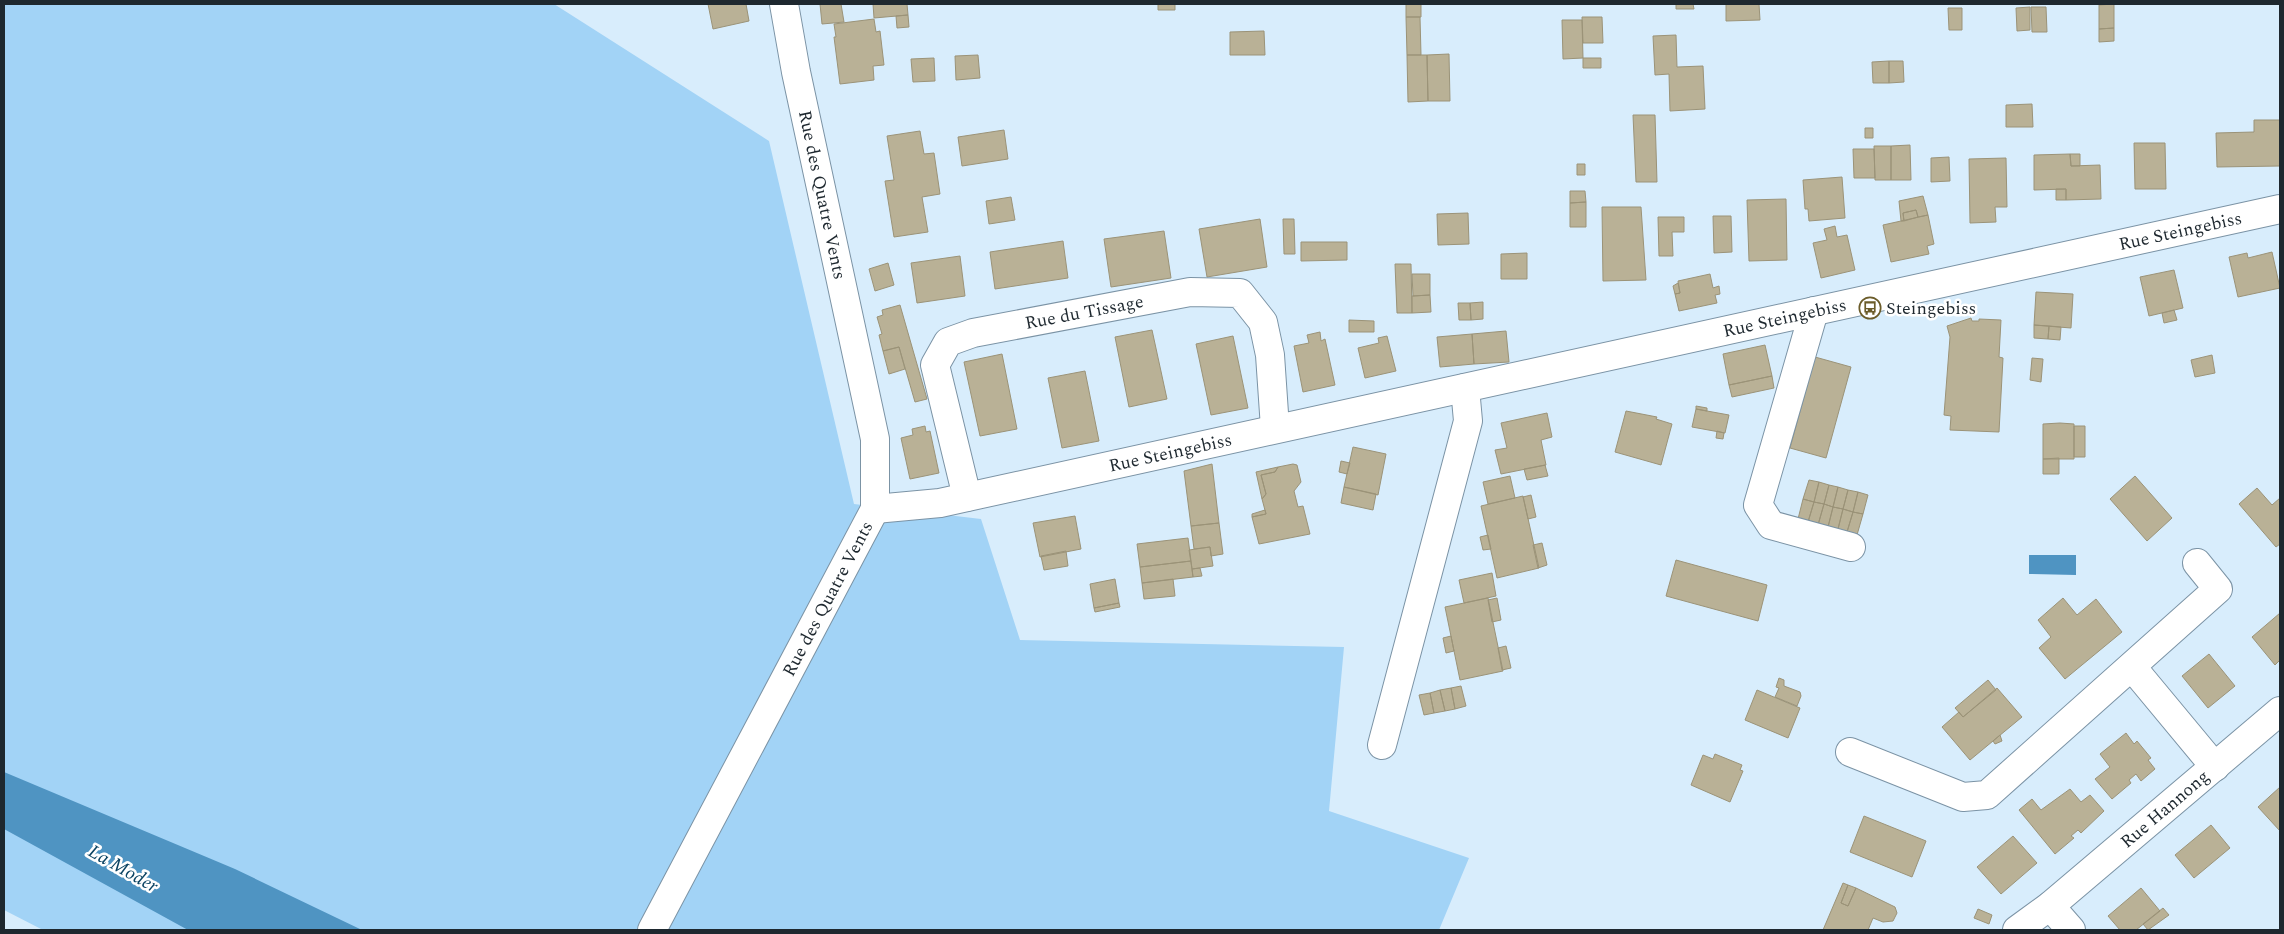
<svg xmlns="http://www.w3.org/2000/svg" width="2284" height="934" viewBox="0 0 2284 934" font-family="Spectral,serif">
	<rect width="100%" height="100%" fill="#d8edfc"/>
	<path fill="#a2d3f6" d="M4,4H554L769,141L854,504L981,519L1020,640L1344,647L1329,811L1469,858L1439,930H43L4,910Z"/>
	<path fill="#4f94c2" d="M2029,555H2076V575L2029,574Z
		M4,772L235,869L362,930H188L4,829Z"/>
	<path fill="#b9b196" stroke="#9b9378" d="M708,4H746L749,21L713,29Z
		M820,4H841L844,22L822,24Z
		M873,4H907L908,15L874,18Z
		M1158,4H1175V10H1158Z
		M1406,4H1421V17H1406Z
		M1676,4H1693L1694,9H1676Z
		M1726,4H1759L1760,20L1726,21Z
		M2114,4V28L2099,29V5Z
		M2030,7V30L2017,31L2016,8Z
		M2031,7H2046L2047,32H2032Z
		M1948,8H1962V30H1949Z
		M908,15L909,27L897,28L896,16Z
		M1406,17H1420L1421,55H1407Z
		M1582,17H1602L1603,43H1583Z
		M874,19L876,32L880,31L884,65L873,66L874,80L840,84L834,37H836L834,24Z
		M1562,20H1582L1583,58L1563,59Z
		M2114,28V41L2099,42V29Z
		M1264,31L1265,55H1230V32Z
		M1676,35L1677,67L1703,66L1705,109L1670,111L1669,74L1655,75L1653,36Z
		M1449,54L1450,101H1428L1427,55Z
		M978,55L980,78L956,80L955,56Z
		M1407,55H1427L1428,101L1408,102Z
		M934,58L935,81L913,82L911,59Z
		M1583,58H1601V68H1583Z
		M1889,61V83H1873L1872,62Z
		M1889,61H1903L1904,82L1889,83Z
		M2032,104L2033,127H2006V105Z
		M1633,115H1655L1657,182H1636Z
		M2254,120H2280V166L2217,167L2216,133L2254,132Z
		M1865,128H1873V138H1865Z
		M1004,130L1008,159L962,166L958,137Z
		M920,131L924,154L934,153L940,194L922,197L928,232L894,237L885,181L894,180L887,136Z
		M2134,143H2165L2166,189H2135Z
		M1910,145L1911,180H1891V146Z
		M1874,146H1891V180H1875Z
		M1853,149H1874L1875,178H1854Z
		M2070,154H2080V166H2071Z
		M2070,154L2071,166L2100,165L2101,199L2066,200V189L2034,190V155Z
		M1949,157L1950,181L1931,182V158Z
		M2006,158L2007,207H1995L1996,222L1970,223L1969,159Z
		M1577,164H1585V175H1577Z
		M1842,177L1845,218L1809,221L1808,209H1805L1803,180Z
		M2056,189H2066V200H2056Z
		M1570,191H1585L1586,202L1570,203Z
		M1923,196L1928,215L1918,217L1916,210L1903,213L1904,221H1901L1899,201Z
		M1011,197L1015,220L989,224L986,201Z
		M1786,199L1787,260L1749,261L1747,200Z
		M1586,202V227H1570V203Z
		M1602,207H1641L1646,280L1603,281Z
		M1916,210L1918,217L1904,221L1903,213Z
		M1468,213L1469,244L1438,245L1437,214Z
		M1928,215L1934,244L1927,246L1929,254L1891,262L1883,225Z
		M1713,216H1731L1732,252L1714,253Z
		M1658,217H1684V232H1672L1673,256H1659Z
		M1260,219L1267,267L1207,277L1199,229Z
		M1283,219H1294L1295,254H1284Z
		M1835,226L1837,237L1847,235L1855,270L1821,278L1813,243L1827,240L1824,229Z
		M1164,231L1171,278L1111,287L1104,239Z
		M1063,241L1068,278L995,289L990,252Z
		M1301,242H1347V260L1301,261Z
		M2272,252L2280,288L2238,297L2229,257L2247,253L2248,258Z
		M1527,253V279H1501V254Z
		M960,256L965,296L917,303L911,263Z
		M888,263L894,285L875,291L869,269Z
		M1395,264H1411L1412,313H1397Z
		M2174,270L2183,308L2149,316L2140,277Z
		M1412,274H1430V295L1413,296Z
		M1710,274L1713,288L1719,286L1720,294L1715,295L1717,303L1679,311L1675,294L1680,293L1678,281Z
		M1678,283L1680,293L1675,294L1673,286Z
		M2036,292L2073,294L2071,328L2034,325Z
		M1430,295L1431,312L1412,313V296Z
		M1483,302V319L1471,320L1470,303Z
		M1458,303H1470L1471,320H1459Z
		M900,305L927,399L915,402L899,347L883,351L879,335L882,334L877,317L883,315L882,310Z
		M2174,310L2177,320L2164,323L2162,313Z
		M1971,318L1972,321H1979V319L2001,320L1999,357L2003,358L1999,432L1950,430L1951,416L1944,415L1950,337L1947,326Z
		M1349,320L1374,321V332H1349Z
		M2034,325L2049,326L2048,339L2034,338Z
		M2049,326L2061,327L2060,340L2048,339Z
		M1152,330L1167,399L1129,407L1115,337Z
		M1506,331L1509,362L1474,364L1472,334Z
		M1320,332L1321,341L1325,339L1335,385L1303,392L1294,346L1309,343L1307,335Z
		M1472,334L1474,364L1440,367L1437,337Z
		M1233,336L1248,408L1211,415L1196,344Z
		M1387,336L1396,371L1365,378L1358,348L1379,343L1378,338Z
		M1765,345L1772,376L1729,385L1723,354Z
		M899,347L905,369L889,374L883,351Z
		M1002,354L1017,429L980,436L964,362Z
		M2212,355L2215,373L2195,377L2191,360Z
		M1815,357L1851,367L1826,458L1790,448Z
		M2032,358L2043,359L2041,382L2030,380Z
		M1085,371L1099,441L1062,448L1048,378Z
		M1772,376L1774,388L1732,397L1729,385Z
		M1696,406L1707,408V411L1696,409Z
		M1696,409L1729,415L1725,433L1692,427Z
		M1626,411L1657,417L1656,419L1672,424L1661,465L1615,452Z
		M1547,413L1552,437L1541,440L1546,465L1501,474L1495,450L1507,448L1501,423Z
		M2060,423L2074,424V459H2043V424Z
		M925,426L926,432L930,431L939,473L910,479L901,438L913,435L912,429Z
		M2074,426H2085V457H2074Z
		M1717,431L1724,433L1723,439L1716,438Z
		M1353,447L1386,454L1378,495L1344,487Z
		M2059,458V474H2043V459Z
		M1341,461L1350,463L1347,474L1339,472Z
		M1212,464L1219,523L1191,526L1184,471Z
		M1293,464L1297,465L1301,482L1294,491L1298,507L1303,506L1310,534L1259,544L1252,517L1266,514L1262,499L1266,494L1261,475L1275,472L1278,467Z
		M1545,465L1548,476L1527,480L1524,469Z
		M1278,467L1275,472L1261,475L1266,494L1262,499L1256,472Z
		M1510,476L1515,498L1488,504L1483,482Z
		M2135,476L2172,518L2147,541L2110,499Z
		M1809,480L1819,482L1814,502L1803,499Z
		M1819,482L1829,485L1824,504L1814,502Z
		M1829,485L1838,487L1833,507L1824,504Z
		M1344,487L1376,494L1373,510L1341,503Z
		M1838,487L1848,490L1843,509L1833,507Z
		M2257,488L2272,505L2280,498V544L2276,547L2239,504Z
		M1848,490L1858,492L1853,512L1843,509Z
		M1858,492L1868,495L1863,514L1853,512Z
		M1531,495L1536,517L1528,519L1523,497Z
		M1523,496L1539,568L1497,578L1481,506Z
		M1803,499L1814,502L1808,522L1798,519Z
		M1814,502L1824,504L1818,525L1808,522Z
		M1824,504L1833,507L1828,527L1818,525Z
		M1833,507L1843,509L1838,529L1828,527Z
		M1843,509L1853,512L1847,532L1838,529Z
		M1265,510L1266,514L1252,517V514Z
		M1853,512L1863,514L1857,535L1847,532Z
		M1075,516L1081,549L1040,557L1033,523Z
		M1219,523L1223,554L1211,556L1210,547L1194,549L1191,526Z
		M1488,535L1491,549L1483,550L1480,537Z
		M1188,538L1191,561L1140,567L1137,544Z
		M1542,543L1547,565L1538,568L1533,545Z
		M1210,547L1213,566L1192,569L1189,550Z
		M1066,551L1068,566L1044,570L1041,556Z
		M1676,560L1767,585L1758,621L1666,596Z
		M1191,561L1193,577L1142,583L1140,567Z
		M1200,568L1202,576L1193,577L1192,569Z
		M1492,573L1496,596L1464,603L1459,580Z
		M1115,579L1119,603L1094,608L1090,584Z
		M1173,579L1175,596L1144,599L1142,583Z
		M1488,598L1503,671L1460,680L1445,607Z
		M1497,598L1501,620L1492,622L1488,600Z
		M2063,598L2077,615L2096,599L2122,632L2065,679L2039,648L2051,637L2038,620Z
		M1119,603L1120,607L1095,612L1094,608Z
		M2280,613V660L2275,665L2252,637Z
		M1451,636L1454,651L1446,653L1443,638Z
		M1506,646L1511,668L1502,670L1498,648Z
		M2209,654L2235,686L2208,708L2182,676Z
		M1779,678L1784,680V686L1800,692L1801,696L1797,706L1775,697L1779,688L1776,687Z
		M1988,680L1996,690L1963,717L1955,708Z
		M1461,686L1466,706L1455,709L1451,688Z
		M1451,688L1455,709L1445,711L1440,690Z
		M1997,688L2022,717L1970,760L1942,727L1959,712L1963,717Z
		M1440,690L1445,711L1434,713L1430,693Z
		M1757,690L1800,708L1788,738L1745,720Z
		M1430,693L1434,713L1424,715L1419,695Z
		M2126,733L2134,744L2137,741L2151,758L2148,760L2155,769L2141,781L2136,774L2129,780L2131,783L2112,799L2095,779L2110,767L2100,754Z
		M2000,735L2002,741L1995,744L1993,741Z
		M1715,754L1742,765L1740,770L1743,771L1730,802L1691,785L1703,755L1713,759Z
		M2280,787V831L2258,807Z
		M2070,789L2081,802L2090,795L2104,811L2081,833L2078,830L2071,836L2074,838L2055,854L2019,810L2032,799L2041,810Z
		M1864,816L1926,841L1912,877L1850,852Z
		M2211,825L2230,848L2194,878L2175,855Z
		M2013,836L2037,863L2001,894L1977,867Z
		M1843,883L1848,885L1841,903L1848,906L1856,888L1895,907L1897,913L1893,921L1883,922L1873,918L1868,930H1823Z
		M1848,885L1856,888L1848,906L1841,903Z
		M2141,888L2160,911L2136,930H2120L2108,916Z
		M2163,908L2169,915L2148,930L2143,924Z
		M1978,909L1992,915L1989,924L1974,918Z"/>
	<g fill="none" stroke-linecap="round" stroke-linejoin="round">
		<g stroke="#7b93a5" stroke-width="30">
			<g id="minor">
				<path d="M1814,311L1758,505L1771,525L1851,547"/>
				<path id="s1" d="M967,497L935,365L948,342L973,333L1190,292L1240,293L1263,322L1270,355L1275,428"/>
				<path id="s2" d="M875,509L940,503L2280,209"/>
				<path d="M2132,667L2215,767"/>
				<path d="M1382,745L1468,421L1465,388"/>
				<path d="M1850,752L1963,797L1987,795L2218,589L2197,563"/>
				<path d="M2050,906L2071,930"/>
				<path id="s3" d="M652,930L875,509V439L796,72L784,4"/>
				<path id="s4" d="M2017,930L2050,906L2280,711"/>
			</g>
		</g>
		<use href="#minor" stroke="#fff" stroke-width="28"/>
	</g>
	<defs>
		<g id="bus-ring" transform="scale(1.125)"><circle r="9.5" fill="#fff" stroke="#6b5c2a" stroke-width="1.5"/><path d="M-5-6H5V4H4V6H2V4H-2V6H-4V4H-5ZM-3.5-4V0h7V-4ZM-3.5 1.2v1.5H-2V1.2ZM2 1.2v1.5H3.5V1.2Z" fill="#6b5c2a"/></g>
	</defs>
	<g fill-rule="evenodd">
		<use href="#bus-ring" x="1870" y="308"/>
	</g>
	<g text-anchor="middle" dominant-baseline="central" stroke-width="5" stroke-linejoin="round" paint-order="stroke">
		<g font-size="18" fill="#1e282f" stroke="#fff">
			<text transform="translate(822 195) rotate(78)">Rue des Quatre Vents</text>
			<text stroke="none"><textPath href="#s2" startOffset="1335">Rue Steingebiss</textPath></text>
			<text stroke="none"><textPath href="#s1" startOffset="302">Rue du Tissage</textPath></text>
			<text stroke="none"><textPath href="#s2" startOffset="930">Rue Steingebiss</textPath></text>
			<text stroke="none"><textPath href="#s2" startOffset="301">Rue Steingebiss</textPath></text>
			<text stroke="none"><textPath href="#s3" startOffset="375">Rue des Quatre Vents</textPath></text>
			<text stroke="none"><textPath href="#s4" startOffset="191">Rue Hannong</textPath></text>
		</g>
		<g font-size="18" fill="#1e282f" stroke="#fff" text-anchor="start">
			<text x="1886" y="308">Steingebiss</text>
		</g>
		<g font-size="19" font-style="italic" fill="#0c4463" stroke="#fff">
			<text transform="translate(123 869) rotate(30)">La Moder</text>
		</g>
	</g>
	<rect width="2284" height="934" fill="none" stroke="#1e282f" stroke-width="10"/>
</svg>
